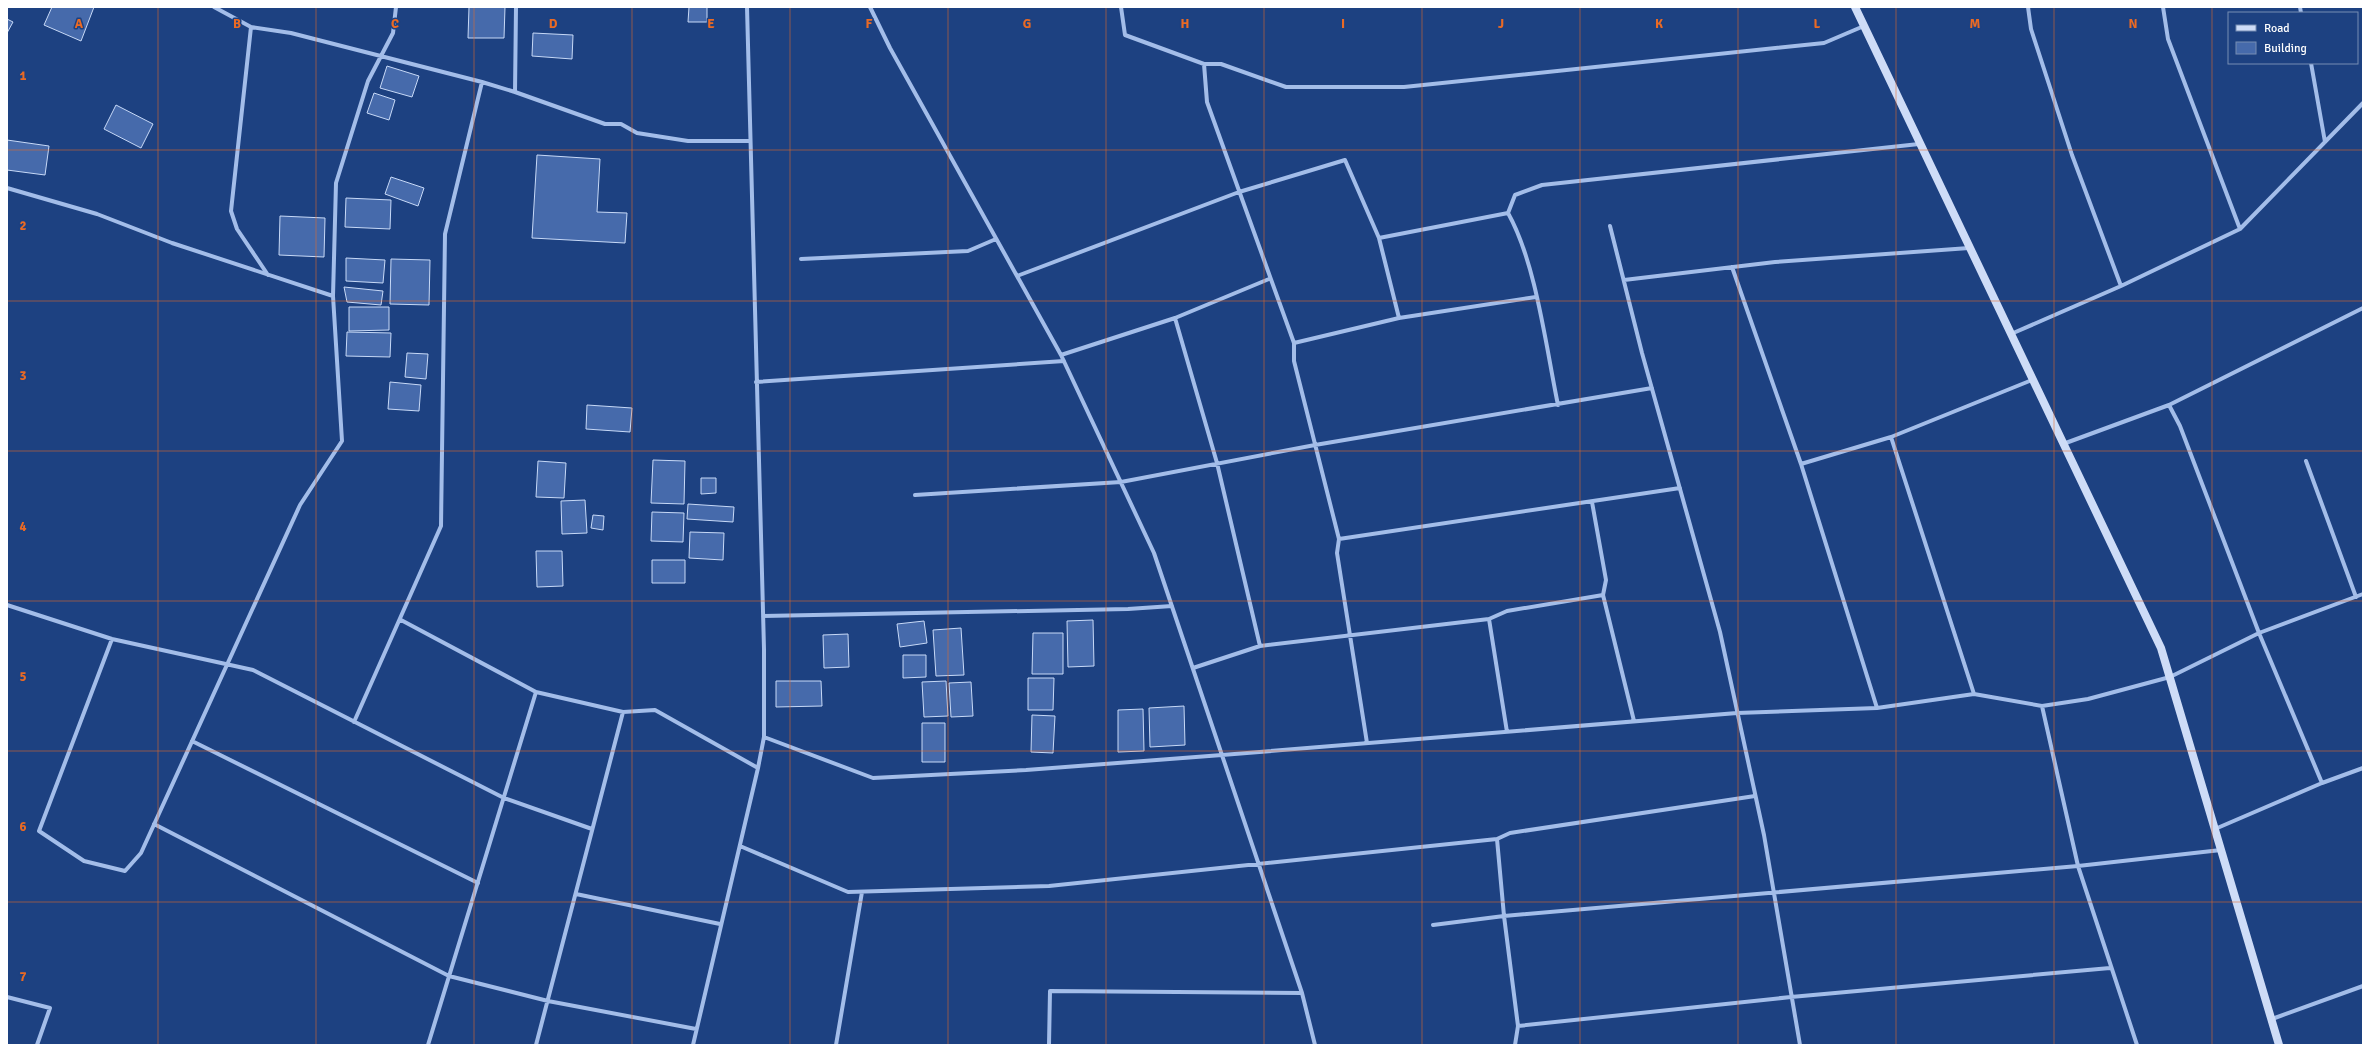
<svg xmlns="http://www.w3.org/2000/svg" width="2370" height="1052" viewBox="0 0 2370 1052" font-family="Signika,sans-serif">
	<rect width="100%" height="100%" fill="#1d4181"/>
	<path fill="#466aab" stroke="#c7d9f7" d="M52,7H94L81,41L44,25Z
		M469,7H505L504,38H468Z
		M689,7H707V22H688Z
		M7,19L13,22L7,33Z
		M533,33L573,35L572,59L532,56Z
		M387,66L419,76L412,97L380,88Z
		M374,93L395,100L389,120L367,113Z
		M116,105L153,124L141,148L104,129Z
		M7,140L49,146L45,175L7,170Z
		M537,155L600,159L597,212L627,213L625,243L532,238Z
		M391,177L424,188L418,206L385,194Z
		M346,198L391,200L390,229L345,227Z
		M280,216L325,218L324,257L279,255Z
		M346,258L385,260L383,283L346,281Z
		M391,259L430,260L429,305L390,304Z
		M344,287L383,291L381,305L347,302Z
		M349,307H389V330L349,331Z
		M347,332L391,333L390,357L346,356Z
		M407,353L428,354L426,379L405,377Z
		M390,382L421,385L419,411L388,409Z
		M587,405L632,408L630,432L586,429Z
		M653,460L685,461L684,504L651,503Z
		M538,461L566,463L564,498L536,497Z
		M701,478H716V493L701,494Z
		M585,500L587,533L562,534L561,501Z
		M688,504L734,507L733,522L687,519Z
		M652,512L684,513L683,542L651,541Z
		M593,515L604,516L603,530L591,528Z
		M690,532L724,533L723,560L689,558Z
		M536,551H562L563,586L537,587Z
		M652,560H685V583H652Z
		M1093,620L1094,666L1068,667L1067,621Z
		M924,621L927,643L900,647L897,624Z
		M961,628L964,675L936,676L933,630Z
		M1033,633H1063V674H1032Z
		M848,634L849,667L824,668L823,635Z
		M903,655H926V677L903,678Z
		M1028,678H1054L1053,710H1028Z
		M776,681H821L822,706L776,707Z
		M946,681L948,716L924,717L922,682Z
		M971,682L973,716L951,717L949,683Z
		M1184,706L1185,745L1150,747L1149,708Z
		M1143,709L1144,751L1118,752V710Z
		M1032,715L1055,716L1053,753L1031,752Z
		M922,723H945V762H922Z"/>
	<g fill="none" stroke-linecap="round" stroke-linejoin="round">
		<path stroke="#a3bde9" stroke-width="4" d="M214,7L251,27L291,33L482,82L515,92L605,124H621L637,133L688,141H750
			M870,7L890,48L1061,355L1154,553L1302,993L1315,1045
			M1121,7L1125,35L1204,64H1221L1286,87H1404L1824,43L1864,26
			M2028,7L2031,29L2072,155L2121,286
			M2163,7L2168,39L2240,229
			M2300,7L2301,13
			M251,27L231,211L237,229L268,275
			M2311,63L2325,142
			M1204,64L1207,102L1294,343V361L1339,539L1337,553L1367,743
			M515,92L516,7
			M7,188L97,214L172,243L333,296
			M1610,226L1642,353L1720,632L1764,835L1800,1045
			M1379,238L1508,213
			M801,259L968,251L996,239
			M1732,267L1801,464L1877,708
			M1017,276L1239,192L1345,160L1379,238L1399,318
			M1624,280L1775,262L1969,248
			M1175,318L1217,463L1260,646
			M2011,334L2121,286L2240,229L2363,103
			M1294,343L1399,318L1536,297
			M1061,355L1175,318L1269,279
			M756,382L1064,361
			M1558,405C1546,347 1536,263 1508,213L1515,195L1542,185L1919,144
			M2169,405L2180,426L2259,633L2322,783
			M1891,437L1974,694
			M2063,444L2169,405L2363,308
			M2306,461L2356,597
			M1801,464L1891,437L2032,380
			M915,495L1121,482L1315,445L1652,388
			M1592,502L1606,580L1603,595L1634,721
			M1339,539L1680,488
			M7,605L112,639L253,670L504,798L592,829
			M763,616L1128,609L1172,606
			M1489,619L1507,732
			M401,620L536,692L428,1045
			M112,639L39,831L84,861L125,871L141,853L300,505L342,441L333,296L336,183L368,81L393,33L396,7
			M1193,668L1260,646L1489,619L1507,611L1603,595
			M536,692L623,712L536,1045
			M2042,706L2078,866L2137,1045
			M623,712L655,710L758,768
			M354,722L441,526L445,234L482,82
			M764,737L873,778L1026,770L1222,755L1737,713L1877,708L1974,694L2042,706L2088,699L2170,677L2259,633L2363,594
			M192,741L478,883
			M154,824L449,976L548,1001L696,1029
			M2215,829L2322,783L2363,768
			M1497,839L1504,916L1518,1026L1515,1045
			M740,846L848,892L1049,886L1497,839L1510,833L1755,796
			M576,894L720,924
			M1433,925L1504,916L2078,866L2221,850
			M7,997L50,1008L37,1045
			M2272,1019L2363,986
			M1518,1026L1791,997L2110,968
			M693,1045L758,768L764,737V649L747,7
			M836,1045L862,892
			M1049,1045L1050,991L1302,993"/>
		<path stroke="#cedcf7" stroke-width="8" d="M1855,7L2161,648L2279,1045"/>
	</g>
	<path fill="none" stroke="#ea6a24" stroke-width="1" stroke-opacity="0.55" d="M158,7V1045M316,7V1045M474,7V1045M632,7V1045M790,7V1045M948,7V1045M1106,7V1045M1264,7V1045M1422,7V1045M1580,7V1045M1738,7V1045M1896,7V1045M2054,7V1045M2212,7V1045M7,150H2363M7,301H2363M7,451H2363M7,601H2363M7,751H2363M7,902H2363"/>
	<g font-size="13" text-anchor="middle" font-weight="bold" fill="#ea6a24" stroke="#1d4181" stroke-width="3" stroke-linejoin="round" paint-order="stroke">
		<text x="79" y="28">A</text>
		<text x="237" y="28">B</text>
		<text x="395" y="28">C</text>
		<text x="553" y="28">D</text>
		<text x="711" y="28">E</text>
		<text x="869" y="28">F</text>
		<text x="1027" y="28">G</text>
		<text x="1185" y="28">H</text>
		<text x="1343" y="28">I</text>
		<text x="1501" y="28">J</text>
		<text x="1659" y="28">K</text>
		<text x="1817" y="28">L</text>
		<text x="1975" y="28">M</text>
		<text x="2133" y="28">N</text>
		<text x="23" y="80">1</text>
		<text x="23" y="230">2</text>
		<text x="23" y="380">3</text>
		<text x="23" y="531">4</text>
		<text x="23" y="681">5</text>
		<text x="23" y="831">6</text>
		<text x="23" y="981">7</text>
	</g>
	<rect width="2370" height="1052" fill="none" stroke="#ffffff" stroke-width="16"/>
	<rect x="2228" y="12" width="130" height="52" fill="#1d4181" stroke="#778db3"/>
	<rect x="2236" y="25" width="20" height="6" fill="#cedcf7" stroke="#778db3"/>
	<text x="2264" y="32" font-size="12" fill="#ffffff">Road</text>
	<rect x="2236" y="42" width="20" height="12" fill="#466aab" stroke="#778db3"/>
	<text x="2264" y="52" font-size="12" fill="#ffffff">Building</text>
</svg>
